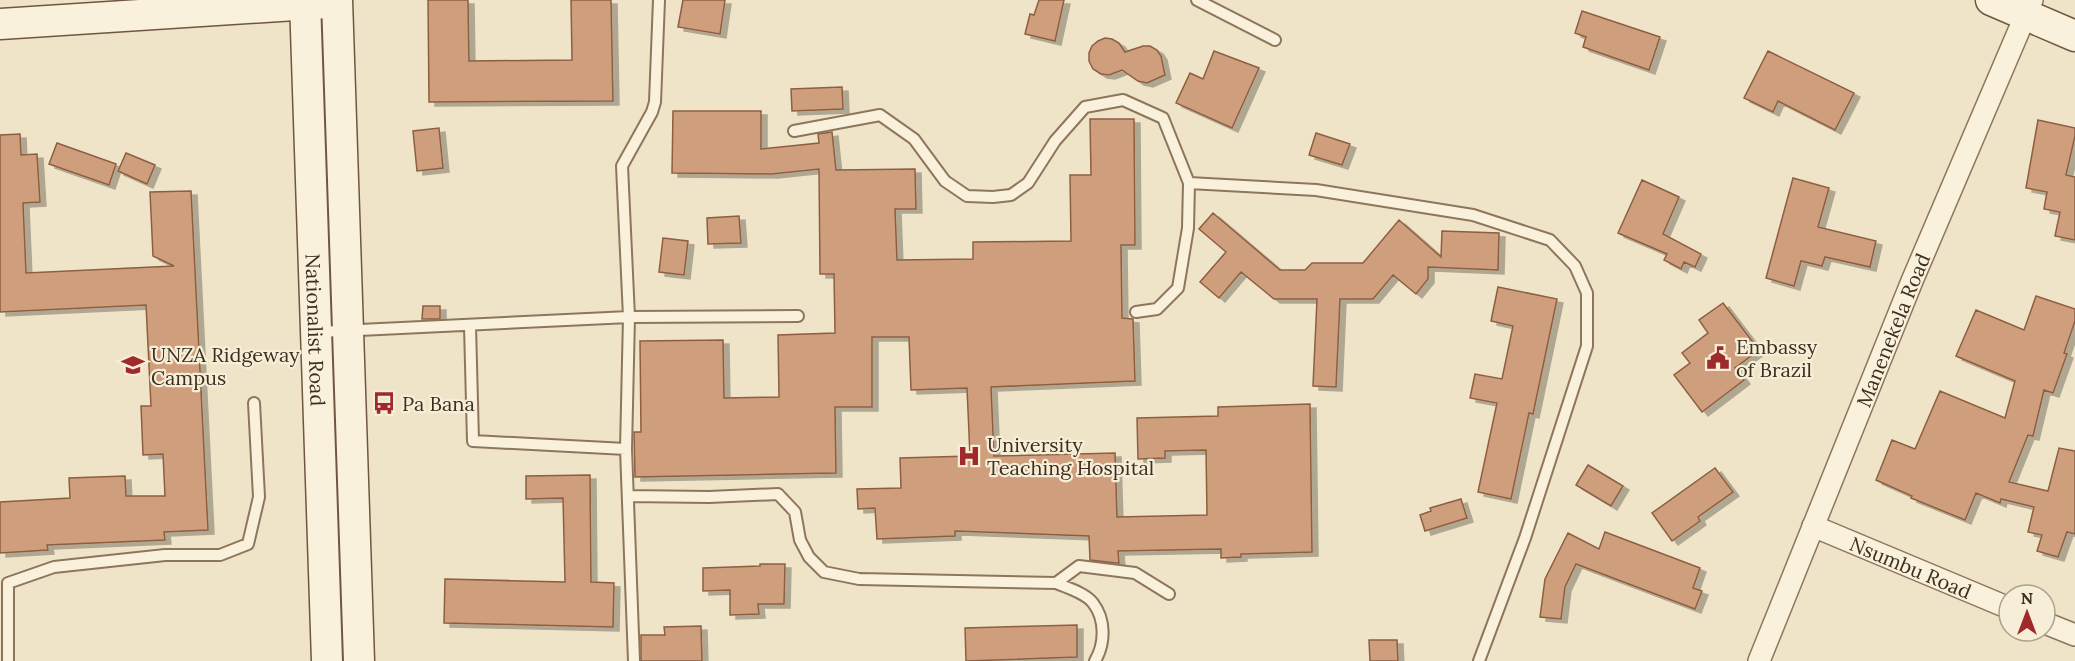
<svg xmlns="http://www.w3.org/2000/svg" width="2075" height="661" viewBox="0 0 2075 661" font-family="Lora,serif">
	<defs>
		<filter id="shadow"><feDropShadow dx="6" dy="4" stdDeviation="0" flood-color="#0004"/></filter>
	</defs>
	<rect width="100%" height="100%" fill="#f0e4c8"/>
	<path fill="#cf9f7d" stroke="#8d5f41" stroke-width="1.5" filter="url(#shadow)" d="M428,0H468L469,61L572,60L571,0H611L613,101L429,102Z
		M683,0H725L720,34L678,27Z
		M1039,0H1064L1055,41L1025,34L1030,14L1034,15Z
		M1582,11L1660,37L1649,70L1583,47L1586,37L1575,33Z
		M1105,38L1112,39L1119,43L1125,52L1143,46H1150L1157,50L1161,56L1165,75L1147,83L1138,81L1122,70L1109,75L1101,74L1093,69L1089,61V53L1092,46L1098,41Z
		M1214,51L1259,68L1232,128L1176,103L1190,73L1203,79Z
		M1768,51L1854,93L1835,130L1778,101L1773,112L1744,98Z
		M842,87L843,109L792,111L791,89Z
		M673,111H761V149L819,143L818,134L832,132L836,170L915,169L916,209H895L897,260L973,259V242L1071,241L1070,175H1091L1090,119H1134L1135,245H1121L1122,318L1133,319L1135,381L991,387L994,456L1115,453L1117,517L1207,515L1206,450L1165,451V458L1138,459L1137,418L1218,416V407L1310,404L1312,552L1241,554V557L1221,558V549L1118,551L1119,563H1116L1090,560L1089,536L955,531V536L877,539L875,508L858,509L857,489L901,488L900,458L970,456L967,388L911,390L909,337H872V407H835L836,473L635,477L634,432H641L640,341L723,340L724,398L779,397L778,335L835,333L834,274H820L819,169L772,174L672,173Z
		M2038,120L2075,128V136L2066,175L2075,177V240L2055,236L2060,212L2044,209L2047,192L2026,188Z
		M439,128L443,168L417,171L413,131Z
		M1316,133L1350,144L1342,165L1309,155Z
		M20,134L21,155L37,154L40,202L23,203L26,273L174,266L153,256L150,192L191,191L208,530L164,532L165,540L47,545L48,550L0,553V502L70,498L69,478L125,476L126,496H165L163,454L143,455L141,406H151L146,305L0,312V135Z
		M57,143L116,164L109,185L49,164Z
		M126,153L155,165L147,184L118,171Z
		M1793,178L1829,188L1818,227L1876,241L1870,267L1825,257L1822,266L1801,261L1794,286L1766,278Z
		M1642,180L1679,197L1663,234L1701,254L1695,267L1684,262L1681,269L1664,260L1667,254L1618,233Z
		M1213,213L1280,270H1305L1312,263H1363L1399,220L1441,257L1442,231L1499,233L1498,270L1428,267V279L1416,294L1393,275L1373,299H1340L1336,387L1313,386L1317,299H1274L1241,272L1219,298L1200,282L1226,252L1199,229Z
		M739,216L741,243L708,244L707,218Z
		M663,238L688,241L684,275L659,272Z
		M1498,287L1557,299L1533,414L1529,413L1511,499L1478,492L1497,403L1470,398L1475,374L1502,379L1513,326L1491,321Z
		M2036,296L2075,309V321L2064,353L2067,354L2053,393L2044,390L2033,436L2028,435L2009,482L2048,491L2059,448L2075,451V534L2067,532L2058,557L2037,551L2042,535L2028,532L2034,507L2001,499L2000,503L1976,493L1965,520L1911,498L1912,496L1876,480L1892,440L1915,449L1940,391L2005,418L2015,381L1956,356L1976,310L2024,330Z
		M1723,303L1759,350L1735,368L1744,380L1702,412L1674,375L1690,363L1682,353L1708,333L1699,320Z
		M423,306H440V319H422Z
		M1588,465L1623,486L1611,506L1576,485Z
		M1715,468L1733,492L1698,517L1700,521L1672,541L1652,513Z
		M590,475L591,582L614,583L613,627L444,623L445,579L565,582L563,498L526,499V476Z
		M1461,499L1467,518L1425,531L1420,515L1431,511L1430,508Z
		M1605,532L1700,568L1693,588L1702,591L1695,609L1576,564L1565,587L1561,619L1540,617L1545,579L1568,533L1599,549Z
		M760,564H785L784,604H758L759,614L730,615V590L703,591V568L760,566Z
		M1077,625V657L966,661L965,628Z
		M701,626L702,661H641V635H665L664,627Z
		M1369,640H1397L1398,661H1370Z"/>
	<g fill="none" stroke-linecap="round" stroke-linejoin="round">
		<g stroke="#8d765c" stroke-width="14">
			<path id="service" d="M1197,0L1275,40
				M794,131L880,115L914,139L945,181L967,196L993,197L1011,195L1028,183L1055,141L1085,107L1123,100L1163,118L1189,183L1188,228L1178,288L1157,309L1136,312
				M1189,183L1316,190L1473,215L1550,240L1575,266L1587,293V346L1525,538L1479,661
				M470,326L473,441L626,449
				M318,332L629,317L798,316
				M628,496L709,497L778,494L795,512L800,540L809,557L824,572L859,579L1056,583C1068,588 1085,593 1093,603C1106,620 1105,644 1095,661
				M1056,583L1079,566L1135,573L1169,594
				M8,661V583L54,567L165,555H220L248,544L259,497L254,403
				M634,661L626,449L629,317L622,166L652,112L655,102L659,0"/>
		</g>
		<g stroke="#8d765c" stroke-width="24">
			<g id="minor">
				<path id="s1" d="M1813,526L2009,608"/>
				<path d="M2045,623L2075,635"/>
				<path id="s2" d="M1759,661L1912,281L2032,0"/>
			</g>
		</g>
		<g stroke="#6f573f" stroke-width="33">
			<g id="secondary">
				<path id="s3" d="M305,0L327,661"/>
				<path d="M337,0L359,661"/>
				<path d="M1991,0L2075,36"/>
				<path d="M0,24L326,3"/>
			</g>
		</g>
		<use href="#service" stroke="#faf1dc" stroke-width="10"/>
		<use href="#minor" stroke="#faf1dc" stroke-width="21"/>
		<use href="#secondary" stroke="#faf1dc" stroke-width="30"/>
	</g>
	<defs>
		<g id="civic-bare" transform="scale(1.8)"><path d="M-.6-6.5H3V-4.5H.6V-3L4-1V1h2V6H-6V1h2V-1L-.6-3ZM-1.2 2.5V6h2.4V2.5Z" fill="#9e2a2b" stroke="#f7eed8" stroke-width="2.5" paint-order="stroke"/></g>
		<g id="university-bare" transform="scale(1.8)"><path d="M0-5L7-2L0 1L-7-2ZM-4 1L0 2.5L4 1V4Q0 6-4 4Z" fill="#9e2a2b" stroke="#f7eed8" stroke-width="2.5" paint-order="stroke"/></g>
		<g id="bus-bare" transform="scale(1.8)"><path d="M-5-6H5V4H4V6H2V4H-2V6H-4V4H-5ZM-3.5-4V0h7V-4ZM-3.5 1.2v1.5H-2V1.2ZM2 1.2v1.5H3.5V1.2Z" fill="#9e2a2b" stroke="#f7eed8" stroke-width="2.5" paint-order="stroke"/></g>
		<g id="hospital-bare" transform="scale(1.8)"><path d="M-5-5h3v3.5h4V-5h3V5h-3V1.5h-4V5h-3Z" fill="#9e2a2b" stroke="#f7eed8" stroke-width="2.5" paint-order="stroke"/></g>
	</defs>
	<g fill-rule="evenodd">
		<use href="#civic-bare" x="1718" y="358"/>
		<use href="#university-bare" x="133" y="365"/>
		<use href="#bus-bare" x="384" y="403"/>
		<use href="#hospital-bare" x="969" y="456"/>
	</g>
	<g text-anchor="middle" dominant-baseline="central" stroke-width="4.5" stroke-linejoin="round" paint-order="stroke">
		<g font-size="20" fill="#3d2e20" stroke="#f7eed8">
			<text stroke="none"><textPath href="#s2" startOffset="357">Manenekela Road</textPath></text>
			<text stroke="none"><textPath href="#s3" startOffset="330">Nationalist Road</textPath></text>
			<text stroke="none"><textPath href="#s1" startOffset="106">Nsumbu Road</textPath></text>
		</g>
		<g font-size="20" fill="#3d2e20" stroke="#f7eed8" text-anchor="start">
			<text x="1736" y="346">Embassy<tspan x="1736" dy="23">of Brazil</tspan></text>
			<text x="151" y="354">UNZA Ridgeway<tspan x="151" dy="23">Campus</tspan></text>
			<text x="402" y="403">Pa Bana</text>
			<text x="987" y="444">University<tspan x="987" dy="23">Teaching Hospital</tspan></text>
		</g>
	</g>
	<g transform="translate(2027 613)"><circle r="28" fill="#f7eed8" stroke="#ada18e" stroke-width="1.5"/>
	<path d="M0-4.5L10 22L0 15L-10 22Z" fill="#9e2a2b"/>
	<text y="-9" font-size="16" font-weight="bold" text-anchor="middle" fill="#3d2e20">N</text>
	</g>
</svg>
